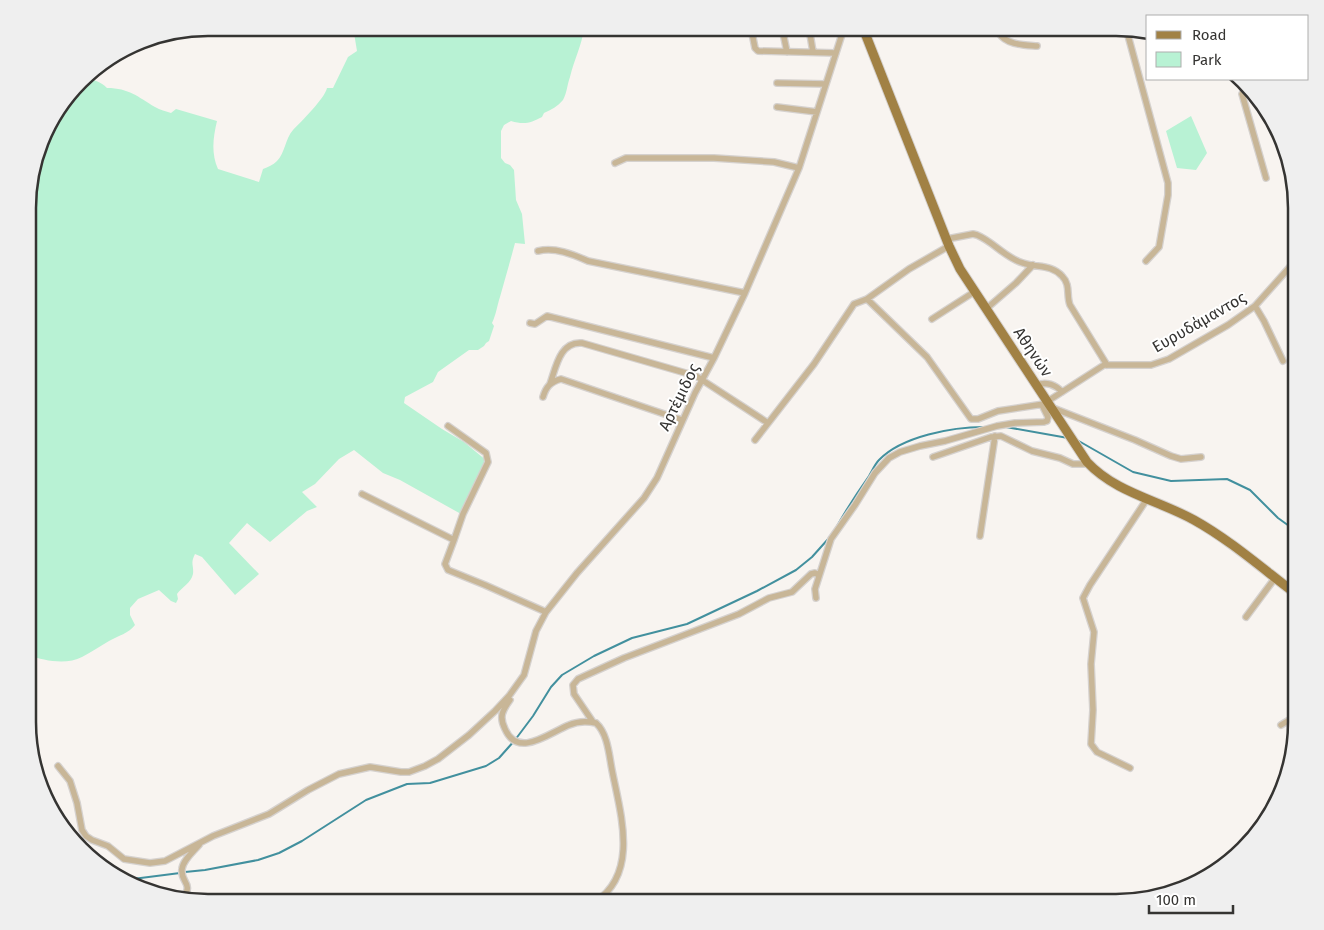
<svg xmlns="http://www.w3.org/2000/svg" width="1324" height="930" viewBox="0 0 1324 930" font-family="'Fira Sans',sans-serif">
	<rect width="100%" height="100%" fill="#f8f4f0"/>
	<path fill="#b8f2d4" d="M357,28H584C582,45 574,60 570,77C567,85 567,93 563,100C558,106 551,110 544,113L542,117C531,123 524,125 511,121L504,125L501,131V158L505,163L510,165L514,170L516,200L522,214L525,244L515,243C510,262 505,279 500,297C497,306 496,315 492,323L494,326L489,341L486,343L484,346L478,350H469L438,372L433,382L405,397L404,403L442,429L464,442L487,461L461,514L400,480L383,473L354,450L339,459L315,484L302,492L317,507L307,511L270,542L247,523L229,543L259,574L235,595L202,557L195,554C190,564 194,565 193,574C191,583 182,587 177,594L178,599L176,603L171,601L159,590L138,599L130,608V615L135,625C129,633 118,636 109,641C100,646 92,652 82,657C67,665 44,661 29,655V185L46,128L86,76C93,81 101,81 107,88C129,88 138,97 155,107C160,110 166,111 171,113L176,109L217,121C213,138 211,153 218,169L259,182L263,169C268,167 273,165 277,161C285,153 285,139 293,130C301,122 325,98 327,88H333L348,57L357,51L354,33Z
		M1191,116L1207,153L1196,170L1177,168L1166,131Z"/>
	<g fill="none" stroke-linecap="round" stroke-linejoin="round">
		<path stroke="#42909e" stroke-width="2" d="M1006,427L1068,438
			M1077,440L1133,472L1171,481L1227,479L1250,490L1278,518L1296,531
			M836,528C846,510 857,493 869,476C872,471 875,464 879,460C902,436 953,427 984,427
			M185,872L205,870L258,860L279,853L302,841L366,800L407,784L430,783L486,766L499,758L515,740L533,716L551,687L562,675L594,656L632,638L687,624L757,591L796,570L812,557L829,538
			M125,880L180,873"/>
		<g stroke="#d5d1ce" stroke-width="8">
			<path id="minor" d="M751,28L755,48L758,51L836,53
				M782,28L787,52
				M809,28L813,52
				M1000,28L999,33C1006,45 1025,45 1037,46
				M1126,28L1168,183V195L1159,247L1146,261
				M777,83L826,84
				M1246,88L1242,94L1266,178
				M777,107L817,112
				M615,163L626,158H714L774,162L799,168
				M947,239L973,234L977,235C994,242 1005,258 1023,263C1037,268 1051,264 1062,276C1071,285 1066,295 1070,305L1107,365
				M538,251C555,247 572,254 588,261L745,293
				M867,299L927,357L971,419H978L998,411L1044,404
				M1255,306L1264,321L1283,361
				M986,309L1016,283L1033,265
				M932,319L974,292
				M530,323L535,324L547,316L714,358
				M550,384C556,367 560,341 582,343L696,376L768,423
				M1037,385C1046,381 1056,385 1062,392
				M543,397C546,387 550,382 561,379L682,420
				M1048,401L1104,365H1151L1169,359L1228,325L1255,306L1296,260
				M1053,408L1135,440L1171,456L1181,459L1201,457
				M448,426L486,453L488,462L463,514L454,540
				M755,440L814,364L854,304L867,299L909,269L949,246
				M933,457L991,437L1001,436L1032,451L1060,458L1073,464H1090
				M362,494L454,540L445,564L448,570L485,585L546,612
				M980,536L995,436
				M816,598L815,589L831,539L855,505L875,473L889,458L900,452L920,446L945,441L997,426L1015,423L1044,422L1047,421L1048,417L1042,405
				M1246,617L1275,578
				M510,700C502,711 499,717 505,729C518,759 549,733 569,725C578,721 587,721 596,723C608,734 609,755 612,770C620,812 640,873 595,902
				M593,722L574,694L573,685L578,679L624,658L739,614L769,598L792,592L811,574L815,573L819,575
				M1281,725L1296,716
				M58,766L70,781L77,803L82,830L86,836L92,840L108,846L124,859L150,863L165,861L213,836L269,814L308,790L339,774L370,767L401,772H409L425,766L438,759L469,735L495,711L509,696L524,675L536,631L546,612L577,573L644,498L657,478L695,393L714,358L745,293L799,168L844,28
				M1130,768L1097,752L1091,744L1093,710L1091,664L1094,632L1083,598L1090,585L1147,499
				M182,899C195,883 180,883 182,869C183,860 193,852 199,845"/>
		</g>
		<g stroke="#d5d1ce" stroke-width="11">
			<path id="primary" d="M863,28L949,246L960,269L1087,462C1116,493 1158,500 1194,520C1230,540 1263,569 1296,594"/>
		</g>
		<use href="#minor" stroke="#c8b697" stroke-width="5.5"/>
		<use href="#primary" stroke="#a18144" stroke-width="9"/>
	</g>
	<g text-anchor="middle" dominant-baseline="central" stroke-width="4" stroke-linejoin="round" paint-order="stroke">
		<g font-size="16" fill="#353432" stroke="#fff">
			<text transform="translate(1199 322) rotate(-30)">Ευρυδάμαντος</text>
			<text transform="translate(1033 352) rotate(56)">Αθηνών</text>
			<text transform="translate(679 397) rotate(-64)">Αρτέμιδος</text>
		</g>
	</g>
	<path d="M0 0H1324V930H0ZM208 36H1116A172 172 0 0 1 1288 208V722A172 172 0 0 1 1116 894H208A172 172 0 0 1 36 722V208A172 172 0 0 1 208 36Z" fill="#efefef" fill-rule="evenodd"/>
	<path fill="none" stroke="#353432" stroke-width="2.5" d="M208 36H1116A172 172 0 0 1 1288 208V722A172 172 0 0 1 1116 894H208A172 172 0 0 1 36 722V208A172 172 0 0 1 208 36Z"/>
	<rect x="1146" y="15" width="162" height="65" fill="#ffffff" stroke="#aeaead"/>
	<rect x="1156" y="31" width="25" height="8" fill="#a18144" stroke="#aeaead"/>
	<text x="1192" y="40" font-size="15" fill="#353432">Road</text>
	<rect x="1156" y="52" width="25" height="15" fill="#b8f2d4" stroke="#aeaead"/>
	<text x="1192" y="65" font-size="15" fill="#353432">Park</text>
	<path d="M1149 905v8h84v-8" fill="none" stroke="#353432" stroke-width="2.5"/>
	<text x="1156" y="905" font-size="15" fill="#353432" stroke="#ffffff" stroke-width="4" paint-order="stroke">100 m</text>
</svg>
